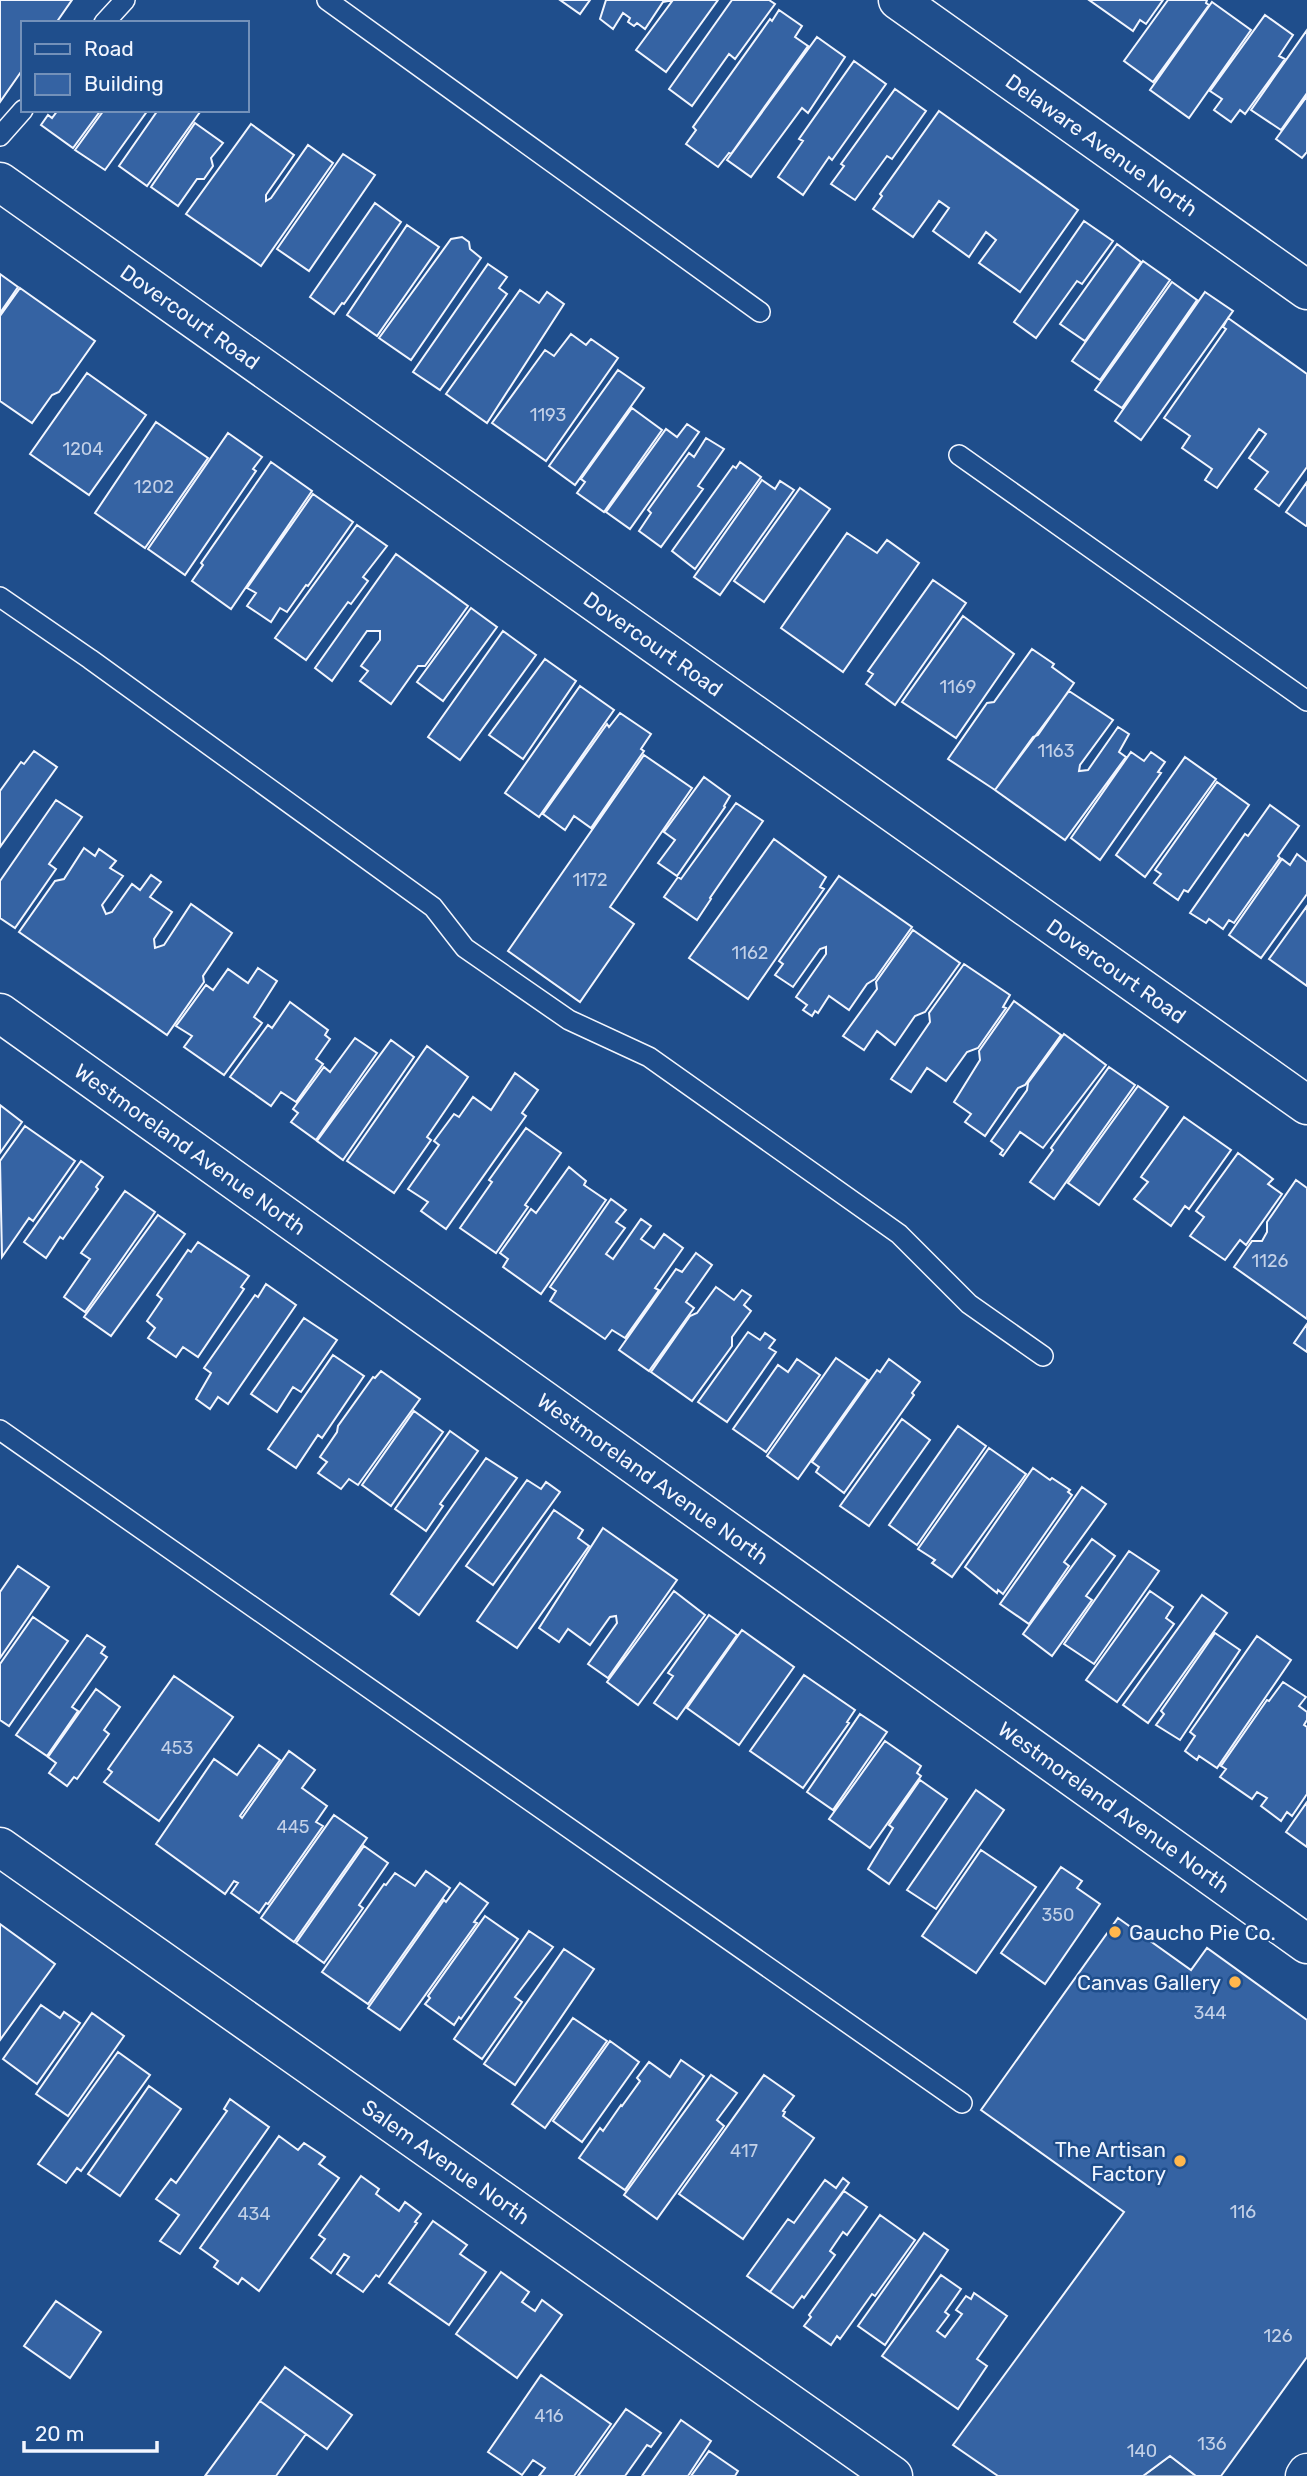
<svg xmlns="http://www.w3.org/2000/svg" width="1307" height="2476" viewBox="0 0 1307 2476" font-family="Rubik,sans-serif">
	<rect width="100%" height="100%" fill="#1f4e8c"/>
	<path fill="#305b95" stroke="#a8bbd7" stroke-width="2" d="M1170,2456L1196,2476H1143Z"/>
	<path fill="#3563a3" stroke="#f2f6ff" stroke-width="2" d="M0,0H72L56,23H23V69L0,102Z
		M560,0H590L580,14Z
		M606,0H673L663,2L645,29L637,23L634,26L628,22L630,18L623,13L613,29L600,19Z
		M673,0H718L666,72L636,50Z
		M732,0H769L775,4L735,59L729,54L692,106L669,89Z
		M1089,0H1163L1146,24L1140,20L1133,31Z
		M1168,0H1207L1206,3L1209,5L1153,82L1124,61Z
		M1212,2L1251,30L1189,118L1150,90Z
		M779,10L802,26L795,37L808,46L731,154L729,153L718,167L686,144L696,130L693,127L770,19L772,21Z
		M1265,15L1293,35L1279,56L1285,59L1245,114L1240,110L1231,122L1214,110L1222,99L1210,91Z
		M1307,30V93L1281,130L1251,110Z
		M817,37L845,57L808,113L802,108L751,177L727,160Z
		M854,61L886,84L832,160L829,157L803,195L778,177L803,141L799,139Z
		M895,89L926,111L892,159L887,156L855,200L831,184L844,166L841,164Z
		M1307,96V152L1302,158L1276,139Z
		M58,110H101L73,148L41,125L48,115L52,118Z
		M104,110H148L105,170L75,150Z
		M158,110H197L200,112L147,186L119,166Z
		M939,111L1078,210L1020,292L979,263L996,240L986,232L969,257L933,231L949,208L939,201L913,237L873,209L882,196L880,194Z
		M195,123L223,143L211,158L213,166L204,179H197L178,206L151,187Z
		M251,124L294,155L266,195V201L271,198L308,145L333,163L261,266L186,214Z
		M343,154L375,175L309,271L277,249Z
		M375,203L401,222L344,304L342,303L334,314L310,297Z
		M1084,221L1113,241L1082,284L1077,281L1036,338L1014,322Z
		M407,225L439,247L377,336L347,315Z
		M462,237L469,242L470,249L481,258L411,360L379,338L451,239Z
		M1117,244L1141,262L1085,341L1060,324Z
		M1143,261L1170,280L1100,380L1072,361Z
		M488,264L507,277L499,288L507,294L440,390L413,372Z
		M0,274L18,287L0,313Z
		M1172,282L1197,300L1122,408L1095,390Z
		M20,288L95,341L59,392L52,395L32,423L0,401V316Z
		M520,290L539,303L547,292L564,304L487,423L446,394Z
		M1205,292L1233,311L1141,440L1115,421Z
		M1228,318L1307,374V467L1279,506L1255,489L1268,472L1249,458L1266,434L1259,429L1217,488L1205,480L1212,469L1182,448L1190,436L1164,418L1226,329L1223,327Z
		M571,334L586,345L591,339L618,358L546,461L492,423L545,350L554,356Z
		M618,370L644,388L575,485L549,466Z
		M87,373L146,415L89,495L30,454Z
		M632,408L662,430L604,512L577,493L585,482L581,479Z
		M156,422L208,458L145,548L95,513Z
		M687,424L699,432L630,529L606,512L666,429L677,437Z
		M228,433L262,457L253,469L256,471L185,575L148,549Z
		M706,438L724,449L698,486L703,489L661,547L639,531L651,513L648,510L689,453L694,457Z
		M271,462L312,491L231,609L192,581L203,565L201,563Z
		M740,462L761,477L695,569L672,551L733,466L736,468Z
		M762,480L775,489L780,481L794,490L720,595L694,577Z
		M1307,482V525L1306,526L1286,512Z
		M800,488L830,509L764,602L734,581Z
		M313,494L353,522L308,586L306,585L287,612L280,608L271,622L247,606L256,593L247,588Z
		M357,525L387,546L363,577L368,581L351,604L348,602L306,660L275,638Z
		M847,533L877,553L887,540L919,563L843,672L781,628Z
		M396,554L468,606L425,666H418L391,704L360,681L368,671L361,666L380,640V631H367L332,681L315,668Z
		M933,580L966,603L895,705L866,684L873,674L868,671Z
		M471,608L497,627L443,701L417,682Z
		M963,616L1014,654L956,738L902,702Z
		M503,631L536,655L460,760L428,737Z
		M1032,649L1054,664L1052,667L1074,683L1038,735L1033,737L995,790L948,759L987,703L994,702Z
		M545,659L576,681L523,759L489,735Z
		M580,686L614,710L539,817L505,793Z
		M1069,691L1113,720L1080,765L1079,771L1088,770L1118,727L1129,734L1119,752L1126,757L1065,840L995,790Z
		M620,713L651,734L641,749L644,751L591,828L574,816L565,830L543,814L607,724L609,727Z
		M34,751L57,767L0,847V791L21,762L24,764Z
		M1131,752L1144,761L1151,752L1165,762L1158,772L1161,773L1100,860L1071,838Z
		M644,755L692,788L610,907L634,924L580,1002L508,951Z
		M1185,757L1216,779L1145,877L1116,855Z
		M704,777L730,796L724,806L725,807L677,876L658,863L675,840L664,832Z
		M1217,782L1249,805L1188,892L1184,890L1178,900L1154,883L1161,874L1155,870Z
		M56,800L82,817L49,864L56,869L15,928L0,918V881Z
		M736,803L763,821L710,898L711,899L697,920L664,897L678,877L681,879Z
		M1270,805L1299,826L1278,856L1280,858L1234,923L1229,920L1223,929L1209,919L1206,923L1190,913L1245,834L1248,836Z
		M774,839L826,877L820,887L824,889L748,999L689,958Z
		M84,848L95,856L99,849L116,861L110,868L123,876L102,905L106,914L112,912L132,884L140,890L151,875L161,882L150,897L172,912L154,939L155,948L164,945L191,904L232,933L203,976L204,982L167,1035L19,932L55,881L64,879Z
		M1297,854L1307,862V894L1261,958L1229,935L1282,859L1290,865Z
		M839,876L912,927L875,979L867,984L849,1010L829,996L818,1013L815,1011L812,1016L803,1010L807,1005L796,997L826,954V947L820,949L793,987L775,975L783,964L779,961Z
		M1307,906V986L1269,959Z
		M913,930L960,963L925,1012L915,1016L895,1045L877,1031L864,1050L843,1036L877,989L876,982Z
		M964,964L1010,995L1003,1007L1006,1008L978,1048L967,1052L946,1081L927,1068L911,1092L891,1079L930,1022L929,1013Z
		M258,968L277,981L254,1017L262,1023L224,1075L184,1047L192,1036L176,1026L206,985L213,990L228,969L248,983Z
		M1014,1001L1061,1035L1025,1085L1018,1088L985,1136L965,1122L971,1114L954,1102L980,1060L979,1051Z
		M290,1002L328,1030L325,1035L330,1039L316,1059L323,1064L296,1102L281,1092L271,1106L230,1077L268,1025L272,1028Z
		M1064,1034L1106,1065L1043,1148L1020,1132L1003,1156L1000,1154L1003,1150L991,1141L1027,1090L1028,1083Z
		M355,1038L377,1053L316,1140L291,1122L298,1113L293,1109L324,1067L330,1072Z
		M391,1040L414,1057L343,1160L317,1141Z
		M427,1046L468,1077L427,1137L431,1140L394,1193L347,1161Z
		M1109,1067L1135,1085L1054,1199L1030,1182L1053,1150L1051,1148Z
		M515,1073L538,1090L522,1113L526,1116L446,1229L421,1211L428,1202L408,1189L439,1145L434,1141L454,1114L459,1117L473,1097L491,1110Z
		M1138,1086L1168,1107L1099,1205L1068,1183Z
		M0,1105L22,1122L0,1153Z
		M1184,1117L1231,1150L1189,1209L1185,1206L1171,1226L1134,1199L1148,1182L1141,1177Z
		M25,1126L75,1161L33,1221L29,1218L2,1257L0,1161Z
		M526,1128L561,1153L525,1205L528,1207L496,1253L460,1228L492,1182L489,1180Z
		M1238,1153L1273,1179L1268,1184L1282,1194L1246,1245L1240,1240L1225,1260L1190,1236L1204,1217L1196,1211Z
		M81,1161L103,1177L96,1187L98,1189L63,1239L60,1237L46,1258L24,1242Z
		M569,1167L586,1181L584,1185L606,1200L541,1294L503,1267L508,1259L500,1253L531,1209L536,1213Z
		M1296,1180L1307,1188V1319L1234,1267L1252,1241H1262L1267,1232V1222Z
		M125,1191L155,1212L85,1312L64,1297L90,1259L81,1253Z
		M611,1199L626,1210L616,1222L625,1228L606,1254L613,1259L641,1219L651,1226L641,1239L654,1248L664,1234L683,1248L655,1288L659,1290L625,1338L612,1330L605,1339L550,1301L556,1291L550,1287Z
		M158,1215L185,1234L111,1336L84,1317Z
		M198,1242L249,1276L241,1287L244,1289L198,1357L183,1347L176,1357L148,1338L155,1328L147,1321L162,1299L157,1295L188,1250L191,1252Z
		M696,1253L712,1265L686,1302L694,1308L649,1371L619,1350L676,1269L682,1272Z
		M266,1284L296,1305L228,1404L218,1397L210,1409L196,1399L211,1373L204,1368L255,1295L258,1297Z
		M716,1287L734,1300L742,1290L751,1296L744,1305L751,1311L732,1337V1346L692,1401L651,1372L690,1316L697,1313Z
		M304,1318L337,1340L301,1392L293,1387L277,1412L251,1394Z
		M1307,1324V1352L1294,1343Z
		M748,1332L760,1340L765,1333L775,1340L769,1348L776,1352L727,1422L698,1402Z
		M333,1355L364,1376L322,1438L318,1435L296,1468L268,1449Z
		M836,1358L868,1380L798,1479L767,1456Z
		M797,1359L820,1375L766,1452L733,1429L778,1365L788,1372Z
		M889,1359L920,1382L912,1393L914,1395L844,1493L816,1472L819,1467L812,1462L877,1370L880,1372Z
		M381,1371L420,1399L358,1485L349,1479L341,1489L318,1473L327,1462L320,1457L337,1432L338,1426L373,1377L375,1378Z
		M414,1411L443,1432L391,1506L362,1485Z
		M902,1419L930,1440L869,1526L840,1506Z
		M958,1426L986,1446L917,1545L889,1525Z
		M450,1431L478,1451L440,1504L443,1506L426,1531L395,1509Z
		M989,1448L1026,1474L952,1577L932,1563L935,1560L918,1549Z
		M486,1458L517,1478L419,1615L391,1594Z
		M1033,1468L1050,1480L1052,1478L1070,1490L1068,1492L1072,1495L1003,1594L998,1590L997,1593L965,1567Z
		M527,1480L541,1489L546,1482L560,1492L493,1585L466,1566Z
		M1082,1487L1106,1504L1064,1562L1069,1566L1029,1624L1000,1604Z
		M554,1510L583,1530L578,1538L589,1546L517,1648L477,1621Z
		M603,1528L677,1580L608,1678L588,1664L617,1623L616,1616L610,1617L590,1645L568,1629L559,1642L539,1628Z
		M1092,1539L1115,1556L1086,1596L1092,1600L1052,1656L1023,1634Z
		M1129,1551L1159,1571L1094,1664L1064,1644Z
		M18,1566L49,1587L0,1658V1592Z
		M674,1591L705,1615L638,1705L607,1682Z
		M1150,1591L1173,1607L1166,1618L1174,1624L1117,1702L1086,1680Z
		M1202,1595L1227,1613L1148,1723L1123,1705Z
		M709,1615L737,1635L677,1719L654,1703L673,1676L668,1673Z
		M33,1617L68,1641L9,1726L0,1720V1664Z
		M742,1630L794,1667L739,1745L687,1708Z
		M1215,1633L1240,1650L1180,1740L1156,1725L1164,1714L1161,1711Z
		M87,1635L105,1647L101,1653L107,1657L72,1707L78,1711L47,1756L16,1735Z
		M1257,1636L1291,1660L1217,1768L1199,1756L1197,1760L1185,1751L1195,1736L1190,1732Z
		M804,1675L855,1710L847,1722L849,1723L803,1788L750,1751Z
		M174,1676L233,1717L159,1821L104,1782L112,1772L108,1769Z
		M1283,1682L1306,1697L1299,1706L1307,1712V1720L1304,1725L1307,1727V1794L1292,1816L1287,1812L1281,1821L1261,1806L1267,1798L1257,1792L1252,1799L1220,1777L1226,1769L1221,1766L1267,1700L1269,1701Z
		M96,1689L120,1707L104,1730L109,1734L77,1779L74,1777L67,1786L49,1773L56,1763L48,1757Z
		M860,1714L887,1732L833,1810L807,1792Z
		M885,1741L921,1766L917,1773L921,1776L870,1848L829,1819Z
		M259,1745L280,1760L240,1816L242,1818L289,1751L315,1770L302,1788L327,1806L316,1822L323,1826L268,1904L266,1903L259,1913L231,1893L238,1883L234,1881L225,1894L156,1844L214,1759L237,1775Z
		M920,1780L947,1799L889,1884L868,1869L893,1828L889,1825Z
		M976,1790L1004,1810L936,1909L907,1890Z
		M1307,1802V1847L1286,1832Z
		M334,1815L367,1838L294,1942L261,1918Z
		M364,1846L388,1863L359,1905L363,1908L324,1963L296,1943Z
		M981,1850L1036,1887L976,1973L922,1936Z
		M1061,1867L1082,1881L1077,1888L1100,1904L1045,1984L1001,1953Z
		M426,1871L450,1888L368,2004L322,1972L384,1884L386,1885L395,1873L415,1886Z
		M460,1883L488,1903L474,1922L477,1923L400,2030L368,2008L444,1900L446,1902Z
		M485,1916L518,1939L461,2019L459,2017L454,2025L425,2004L430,1998L428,1996Z
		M1118,1918L1191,1970L1207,1948L1307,2020V2357L1221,2476H1196L1170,2456L1143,2476H998L953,2445L1124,2212L981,2110Z
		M0,1924L55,1964L0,2040Z
		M529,1931L553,1947L515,1997L522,2002L482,2059L454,2039Z
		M564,1949L594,1969L515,2085L484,2064Z
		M41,2005L60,2018L64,2012L80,2023L37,2084L3,2059Z
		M92,2013L124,2036L68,2116L36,2094Z
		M573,2018L607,2041L545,2128L512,2104Z
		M610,2041L639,2062L582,2142L553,2121Z
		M118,2052L150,2075L81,2171L77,2168L66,2183L38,2164Z
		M681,2060L704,2076L625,2190L579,2158L600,2128L603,2131L621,2105L622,2106L640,2081L637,2078L649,2062L670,2077Z
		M711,2075L737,2093L717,2120L724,2126L657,2219L624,2195Z
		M764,2075L794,2096L783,2111L785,2112L783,2116L814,2138L743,2239L679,2194Z
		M149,2086L181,2109L120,2196L88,2174Z
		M230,2099L269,2127L180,2254L160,2241L179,2215L156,2199L171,2179L176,2183L227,2111L224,2109Z
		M279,2136L298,2150L304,2143L325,2157L319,2164L339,2178L259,2291L242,2278L238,2284L214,2267L218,2261L200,2248Z
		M361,2176L379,2189L376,2194L399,2211L405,2202L421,2214L415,2222L417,2223L379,2277L376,2275L363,2292L337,2274L349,2257L344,2254L331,2273L311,2258L325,2239L319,2235Z
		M843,2178L849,2183L770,2292L747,2276L788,2219L794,2223L825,2180L836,2188Z
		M844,2191L867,2207L847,2235L843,2232L830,2251L835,2255L804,2298L802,2296L793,2308L770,2292Z
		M880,2215L915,2240L875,2296L872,2294L840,2339L837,2336L831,2345L804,2326L811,2317L809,2315Z
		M433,2221L467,2245L460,2254L486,2272L449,2325L389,2283Z
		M924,2233L948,2250L885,2345L858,2326Z
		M501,2272L529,2292L522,2302L535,2311L542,2300L562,2315L517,2378L456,2334Z
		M941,2275L961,2289L945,2312L949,2315L937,2331L945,2337L962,2314L956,2310L966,2296L971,2299L974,2293L1007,2316L977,2359L987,2366L958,2409L882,2356Z
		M56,2301L101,2332L70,2378L24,2346Z
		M285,2367L352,2415L327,2449L260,2401Z
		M541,2375L611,2424L574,2476H539L545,2468L533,2460L522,2475L488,2452Z
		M260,2401L306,2434L276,2476H205Z
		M626,2409L661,2433L651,2447L647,2445L625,2476H578Z
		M681,2420L711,2441L688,2476H642Z
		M709,2451L738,2471L735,2476H691Z"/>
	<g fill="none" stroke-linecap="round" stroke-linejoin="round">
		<g stroke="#f2f6ff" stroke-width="22">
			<path id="lane" d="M327,0L760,312
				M104,23L125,0
				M0,136L23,110
				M959,455L1307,701
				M0,597L90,659L433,907L465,948L569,1020L649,1057L899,1234L969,1304L1043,1356
				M0,1430L962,2103"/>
		</g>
		<g stroke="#f2f6ff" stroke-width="41">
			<g id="street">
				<path id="s1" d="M898,0L1307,290"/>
				<path id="s2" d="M0,1013L1307,1944"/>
				<path id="s3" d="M0,1847L893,2476"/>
				<path d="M1305,2476L1307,2473"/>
			</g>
		</g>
		<g stroke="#f2f6ff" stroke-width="41">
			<g id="secondary">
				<path id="s4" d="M0,182L1307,1105"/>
			</g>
		</g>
		<use href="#lane" stroke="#1f4e8c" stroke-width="19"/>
		<use href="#street" stroke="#1f4e8c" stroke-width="38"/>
		<use href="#secondary" stroke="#1f4e8c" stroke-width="38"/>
	</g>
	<g fill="#ffb74d" stroke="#1f4e8c" stroke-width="2.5">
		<circle cx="1115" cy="1932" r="7"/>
		<circle cx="1235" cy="1982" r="7"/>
		<circle cx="1180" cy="2161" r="7"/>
	</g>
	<g text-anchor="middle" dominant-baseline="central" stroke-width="5" stroke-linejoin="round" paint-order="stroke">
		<g font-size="18" fill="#c3d1e8">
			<text x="548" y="415">1193</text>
			<text x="83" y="449">1204</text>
			<text x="154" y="487">1202</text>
			<text x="958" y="687">1169</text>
			<text x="1056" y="751">1163</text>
			<text x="590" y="880">1172</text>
			<text x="750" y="953">1162</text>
			<text x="1270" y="1261">1126</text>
			<text x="177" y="1748">453</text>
			<text x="293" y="1827">445</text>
			<text x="1058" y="1915">350</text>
			<text x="1210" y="2013">344</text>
			<text x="744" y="2151">417</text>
			<text x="1243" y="2212">116</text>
			<text x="254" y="2214">434</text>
			<text x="1278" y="2336">126</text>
			<text x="549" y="2416">416</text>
			<text x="1212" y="2444">136</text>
			<text x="1142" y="2451">140</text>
		</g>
		<g font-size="21" fill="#f2f6ff" stroke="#1f4e8c">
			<text stroke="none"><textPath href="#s1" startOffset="250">Delaware Avenue North</textPath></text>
			<text stroke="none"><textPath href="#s4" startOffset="233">Dovercourt Road</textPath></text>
			<text stroke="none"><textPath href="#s4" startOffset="800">Dovercourt Road</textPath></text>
			<text stroke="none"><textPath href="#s4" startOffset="1367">Dovercourt Road</textPath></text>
			<text stroke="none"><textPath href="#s2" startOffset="234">Westmoreland Avenue North</textPath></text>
			<text stroke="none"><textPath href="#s2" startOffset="802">Westmoreland Avenue North</textPath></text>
			<text stroke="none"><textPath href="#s2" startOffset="1368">Westmoreland Avenue North</textPath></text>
			<text stroke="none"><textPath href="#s3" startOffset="546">Salem Avenue North</textPath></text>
		</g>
		<g font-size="21" fill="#f2f6ff" stroke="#1f4e8c" text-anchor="end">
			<text x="1129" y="1932" text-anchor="start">Gaucho Pie Co.</text>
			<text x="1221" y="1982">Canvas Gallery</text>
			<text x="1166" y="2149">The Artisan<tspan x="1166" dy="24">Factory</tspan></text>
		</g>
	</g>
	<rect x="21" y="21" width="228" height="91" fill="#1f4e8c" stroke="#7391ba" stroke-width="2"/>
	<rect x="35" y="44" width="35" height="10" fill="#1f4e8c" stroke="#7391ba" stroke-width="2"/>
	<text x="84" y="56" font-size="21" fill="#f2f6ff">Road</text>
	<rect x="35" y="74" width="35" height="21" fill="#3563a3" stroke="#7391ba" stroke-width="2"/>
	<text x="84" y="91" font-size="21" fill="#f2f6ff">Building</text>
	<path d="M24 2441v10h133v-10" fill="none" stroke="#f2f6ff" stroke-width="3.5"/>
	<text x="35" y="2441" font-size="21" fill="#f2f6ff" stroke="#1f4e8c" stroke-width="5" paint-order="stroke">20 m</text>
</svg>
